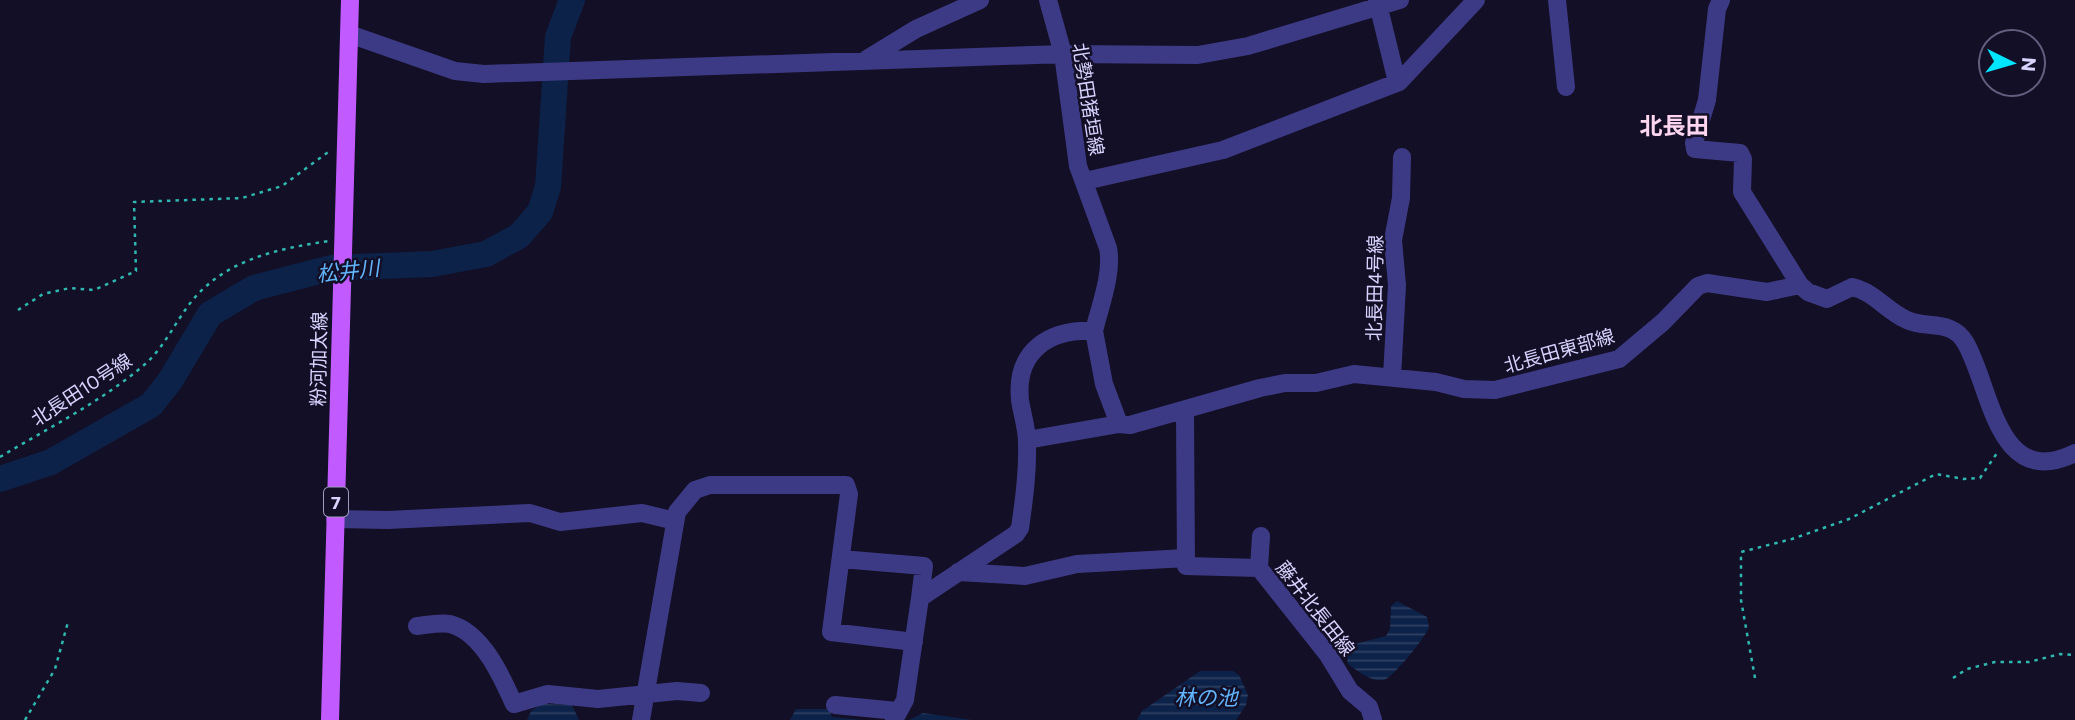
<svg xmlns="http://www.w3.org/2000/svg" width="2075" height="720" viewBox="0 0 2075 720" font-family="Commissioner,'Noto Sans JP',sans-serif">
	<defs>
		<pattern id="water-rules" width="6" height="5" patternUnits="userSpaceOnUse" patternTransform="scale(1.75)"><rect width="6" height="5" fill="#0c2248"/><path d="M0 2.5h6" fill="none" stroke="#2f4163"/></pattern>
	</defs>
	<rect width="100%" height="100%" fill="#130f26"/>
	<path fill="url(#water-rules)" d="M1397,601L1427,617L1429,627C1426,637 1391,680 1383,680C1371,682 1356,670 1348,664L1346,652L1351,645L1386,636L1390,629L1391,606Z
		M1200,671H1233L1239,675L1248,695L1246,705L1236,720H1137L1142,711Z
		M541,704L572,705L579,720H527L531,711Z
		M796,709H829L832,717L863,720H790Z
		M923,713L972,720H909Z"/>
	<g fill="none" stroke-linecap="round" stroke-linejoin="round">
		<path stroke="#0c2248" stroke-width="26" d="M0,479L51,462L151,405L170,381L210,314L254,288L331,268L432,264L486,254L519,236L540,212L548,187L558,37L572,0"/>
		<path stroke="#2fb8b0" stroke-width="2.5" stroke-dasharray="3.5 5" stroke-linecap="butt" d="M18,310L43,294L70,288L94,290L136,271L134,202L242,198L282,186L331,150
			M0,457C48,428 101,402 144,365C162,350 174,325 188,306C222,260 276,249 329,241
			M1755,678L1741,600V552L1792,539L1849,519L1936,474L1964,479L1980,478L1997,453
			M1953,678L1967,669L1995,662H2029L2060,654L2075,655
			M25,720L55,669L68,622"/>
		<path stroke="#3d3a85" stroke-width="18" d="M1377,0L1397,82
			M1557,0L1566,87
			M1721,0L1717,9L1707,100L1694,143L1695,149L1740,153L1743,159L1742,192L1800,285
			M349,34L455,71L484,74L1063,54L1198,55L1248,46L1400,0
			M867,59L916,29L980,0
			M1085,181L1223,150L1399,82L1476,0
			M1094,331L1104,384L1119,424L1130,425L1260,388L1285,383H1316L1354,374L1436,382L1464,389L1495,390L1619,359L1663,322L1698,286L1707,283L1767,292L1800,285L1808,292L1827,299L1852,287C1875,292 1886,311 1907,320C1926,329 1951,319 1965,342C1991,385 1996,492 2075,453
			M1392,377L1397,285L1393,240L1401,198L1402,157
			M1185,412L1186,566L1259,568L1328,655L1350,691L1369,707L1373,720
			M1027,440L1119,424
			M335,519L388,520L530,513L560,522L642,513L675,521
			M841,559L924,566L920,598
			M1259,568L1261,536
			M958,572L1025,576L1077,564L1186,558
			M417,626C427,625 440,622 450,624C482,632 502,677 514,704L548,694L598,699L677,691L701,693
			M835,705L897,711
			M641,720L677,512L695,490L710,485H846L849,494L831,632L914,642
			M894,720L905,700L920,598L1016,534L1020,528C1024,500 1028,471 1027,442C1027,428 1022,414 1020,400C1015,350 1050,329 1094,331C1100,306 1113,273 1108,248L1078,166L1063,54L1048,0"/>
		<path stroke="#c25bff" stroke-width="18" d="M330,720L350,0"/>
	</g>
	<g text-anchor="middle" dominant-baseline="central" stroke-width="5" stroke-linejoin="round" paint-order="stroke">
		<rect fill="#130f26" stroke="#9e99be" stroke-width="2" x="324" y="487.5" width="24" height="29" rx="5"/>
		<g font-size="18" font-weight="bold" fill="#d9d4ff">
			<text x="336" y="502">7</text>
		</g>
		<g font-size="19" fill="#d9d4ff" stroke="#130f26">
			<text transform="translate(1089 99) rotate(81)">北勢田猪垣線</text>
			<text transform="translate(1374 288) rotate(-89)">北長田4号線</text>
			<text transform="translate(1559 350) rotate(-16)">北長田東部線</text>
			<text transform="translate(318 359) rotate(-89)">粉河加太線</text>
			<text transform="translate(81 389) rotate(-33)">北長田10号線</text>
			<text transform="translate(1316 608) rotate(52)">藤井北長田線</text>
		</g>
		<g font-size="21" font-style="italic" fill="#62b6ff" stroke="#130f26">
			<text transform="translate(348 270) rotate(-6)">松井川</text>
			<text x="1206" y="696">林の池</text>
		</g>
		<g font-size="23" font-weight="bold" fill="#ffd6f0" stroke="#130f26">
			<text x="1674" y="125">北長田</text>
		</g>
	</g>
	<g transform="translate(2012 63) rotate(95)"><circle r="33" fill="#130f26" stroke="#625e7d" stroke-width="2"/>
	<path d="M0-5L12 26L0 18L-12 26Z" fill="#00e5ff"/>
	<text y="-10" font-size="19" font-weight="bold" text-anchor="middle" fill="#d9d4ff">N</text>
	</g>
</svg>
